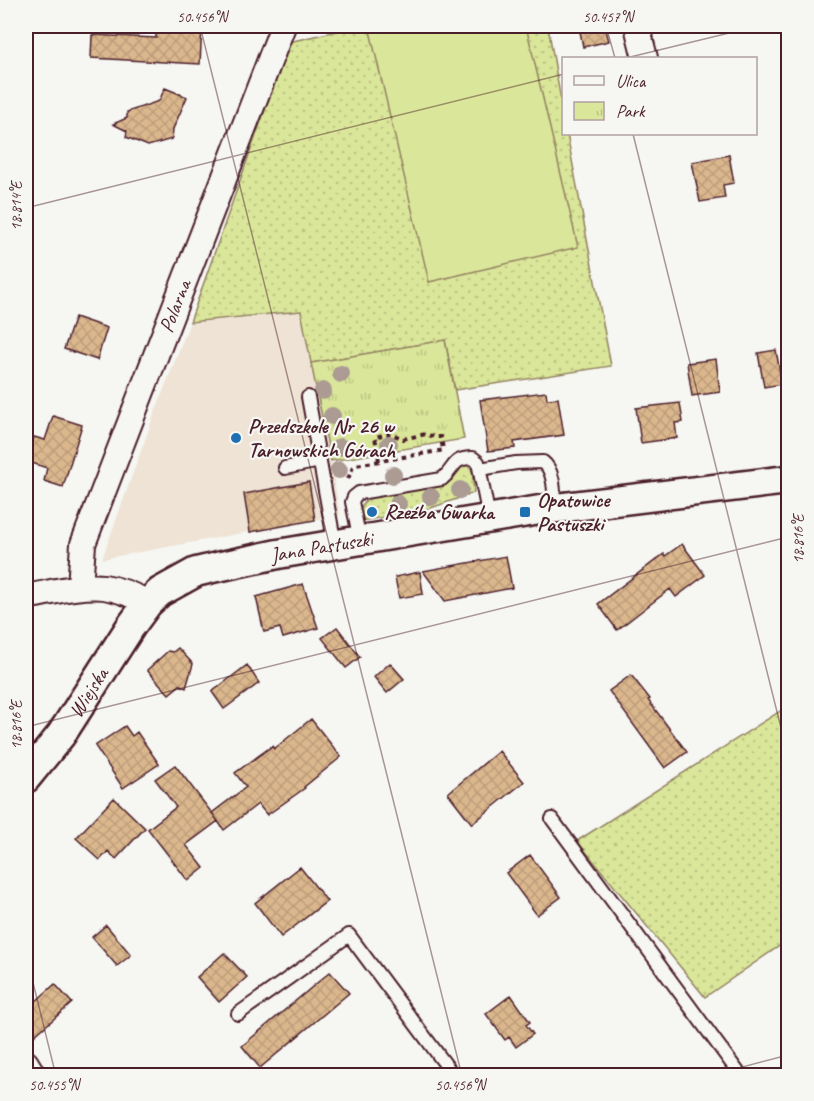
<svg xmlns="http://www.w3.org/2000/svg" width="814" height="1101" viewBox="0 0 814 1101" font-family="Caveat,sans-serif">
	<defs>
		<pattern id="grass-dots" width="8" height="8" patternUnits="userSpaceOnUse" patternTransform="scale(1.5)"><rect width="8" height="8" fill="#dae699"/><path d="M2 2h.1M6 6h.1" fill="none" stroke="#bdc584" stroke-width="1.8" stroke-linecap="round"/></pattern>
		<pattern id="park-tufts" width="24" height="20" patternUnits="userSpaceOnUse" patternTransform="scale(1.5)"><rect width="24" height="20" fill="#dae699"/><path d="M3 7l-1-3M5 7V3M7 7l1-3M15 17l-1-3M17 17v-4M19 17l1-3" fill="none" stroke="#bdc584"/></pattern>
		<pattern id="building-cross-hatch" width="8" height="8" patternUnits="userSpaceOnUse" patternTransform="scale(1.5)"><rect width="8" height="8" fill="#dbb78d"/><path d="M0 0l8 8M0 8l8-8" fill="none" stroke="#bd9d7a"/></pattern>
	</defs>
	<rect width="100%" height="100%" fill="#f6f6f2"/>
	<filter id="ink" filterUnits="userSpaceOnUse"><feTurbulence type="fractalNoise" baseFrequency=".0167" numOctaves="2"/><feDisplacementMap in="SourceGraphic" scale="12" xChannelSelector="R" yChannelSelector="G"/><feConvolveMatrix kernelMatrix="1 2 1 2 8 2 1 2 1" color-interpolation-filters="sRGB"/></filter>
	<g filter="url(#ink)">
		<path fill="#eee3d4" d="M301,311L331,461L340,515L102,559L154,415L190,322Z"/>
		<path fill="url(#grass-dots)" stroke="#928262" stroke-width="1.5" d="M358,26H548L563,112L564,134H567L611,366L455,390L445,340L311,363L301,311L190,322L289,42Z
			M461,465H466L472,469L474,493L425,510L361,521C359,510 360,506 368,498L445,485Z
			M788,706V940L705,997L577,841Z"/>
		<path fill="url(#park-tufts)" stroke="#928262" stroke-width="1.5" d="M445,340L464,439L331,461L311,363Z"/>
		<path fill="#dae699" stroke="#928262" stroke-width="1.5" d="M392,26H526L578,247L429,282L370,31Z"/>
		<path fill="url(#building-cross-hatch)" stroke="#4a1f2b" stroke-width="1.5" d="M156,26H202L200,64L91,58L92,35L156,38Z
			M579,26H605L609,41L583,47Z
			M165,88L187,97L173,129L172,139L148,146L126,137L127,131L113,124L127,118V112L159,101Z
			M729,155L734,183L723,185L725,198L700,202L692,162Z
			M75,317L107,328L97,360L64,349Z
			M776,350L782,384L764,387L758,353Z
			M716,359L720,392L692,396L687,363Z
			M546,392L547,399L558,398L564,435L514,442L515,448L488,451L480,400Z
			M680,403L683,422L675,423L677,438L641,443L636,408Z
			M53,416L82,425L63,487L44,481L47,468L26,461L34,437L45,440Z
			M309,482L315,520L250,532L244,494Z
			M682,544L705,575L676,597L670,589L617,630L598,604L664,554L665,556Z
			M506,556L512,588L445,601L423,571Z
			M420,572L423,594L399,598L395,577Z
			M303,584L318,628L283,638L280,628L264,632L256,597Z
			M337,627L360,657L346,668L322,638Z
			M178,648L193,664L186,688L180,685L169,694L147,670L168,651L173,652Z
			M390,663L404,679L387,693L374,677Z
			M247,665L259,683L224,709L212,692Z
			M631,675L650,699L648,700L687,752L665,768L609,691Z
			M311,719L341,757L304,787L305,788L267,815L258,804L224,830L212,813L246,787L235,773L272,746L274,749Z
			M125,726L132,736L137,732L159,764L123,788L95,746Z
			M499,751L524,782L472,824L448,793Z
			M175,765L218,821L186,845L204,868L188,881L148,829L176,807L155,779Z
			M114,798L145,828L116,859L108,851L100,860L76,838Z
			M530,855L561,897L537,915L506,873Z
			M300,867L327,901L281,937L255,903Z
			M106,925L131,955L117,966L92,937Z
			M224,953L247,977L219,1002L197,977Z
			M330,972L349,993L260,1068L242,1046Z
			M55,984L72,1003L34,1036L26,1026V1010Z
			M511,995L530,1022L526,1025L533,1034L516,1047L509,1037L505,1040L486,1014Z"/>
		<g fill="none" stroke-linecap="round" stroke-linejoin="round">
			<g stroke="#4a1f2b" stroke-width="16">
				<path id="service" d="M308,397L335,545
					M285,468L320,461
					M480,469L516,463L543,462C555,471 554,494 555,508
					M360,540L352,502L354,497L359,493L442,479C456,468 451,458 473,458L478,462L489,518
					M552,819L741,1076
					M238,1014L349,935L454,1076"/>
			</g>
			<g stroke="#4a1f2b" stroke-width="28">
				<g id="minor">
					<path d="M637,26L645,58"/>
					<path id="s1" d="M80,587L83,544L283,26"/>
					<path d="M26,597C49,593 82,584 104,587C120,589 135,596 148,603"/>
					<path d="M26,1063L34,1076"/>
				</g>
			</g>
			<g stroke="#4a1f2b" stroke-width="33">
				<g id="tertiary">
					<path id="s2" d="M26,778L61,735L131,626L148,603L160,592L196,572L217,567L278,554L540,510L788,480"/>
				</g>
			</g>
			<path stroke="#4a1f2b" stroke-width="4" stroke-dasharray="4.5 4.5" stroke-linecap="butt" d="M379,461L375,437L390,433L403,439L426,434L434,437H441L443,450
				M348,479L353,467L356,465L445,450"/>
			<use href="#service" stroke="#f6f6f2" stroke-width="12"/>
			<use href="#minor" stroke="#f6f6f2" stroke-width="24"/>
			<use href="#tertiary" stroke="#f6f6f2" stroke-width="28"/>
		</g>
		<g fill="#ab9b93">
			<circle cx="341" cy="374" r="9"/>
			<circle cx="323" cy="391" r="9"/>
			<circle cx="332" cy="416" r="9"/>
			<circle cx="389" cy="444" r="9"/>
			<circle cx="340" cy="447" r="9"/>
			<circle cx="339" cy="470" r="9"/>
			<circle cx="393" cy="475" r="9"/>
			<circle cx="460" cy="490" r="9"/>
			<circle cx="431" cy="497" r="9"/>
			<circle cx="398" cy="504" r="9"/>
		</g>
	</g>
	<path fill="none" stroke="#4a1f2b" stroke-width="1.5" stroke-opacity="0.45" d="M200,26L462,1076M606,26L615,58M626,58L758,26M633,134L788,756M26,208L564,74M26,727L788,537M26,954L56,1076M708,1076L788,1055"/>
	<g fill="#1f6fb2" stroke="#f6f6f2" stroke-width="2">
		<circle cx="236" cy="438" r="6"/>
		<circle cx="372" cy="512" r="6"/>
		<rect x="519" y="506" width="12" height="12" rx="3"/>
	</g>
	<g text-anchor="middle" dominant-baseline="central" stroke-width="4.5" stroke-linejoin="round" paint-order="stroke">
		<g font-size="21" fill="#4a1f2b" stroke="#f6f6f2">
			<text stroke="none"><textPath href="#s1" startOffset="298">Polarna</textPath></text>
			<text stroke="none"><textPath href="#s2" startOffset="399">Jana Pastuszki</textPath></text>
			<text stroke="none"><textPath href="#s2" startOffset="106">Wiejska</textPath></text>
		</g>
		<g font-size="21" font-weight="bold" fill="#4a1f2b" stroke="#f6f6f2" text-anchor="start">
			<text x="248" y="426">Przedszkole Nr 26 w<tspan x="248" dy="24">Tarnowskich Górach</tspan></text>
			<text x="537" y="500">Opatowice<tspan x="537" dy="24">Pastuszki</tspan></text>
			<text x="384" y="512">Rzeźba Gwarka</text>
		</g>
	</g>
	<rect width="814" height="1101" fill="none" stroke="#f6f6f2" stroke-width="66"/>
	<rect x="562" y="57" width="195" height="78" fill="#f6f6f2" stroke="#b1a0a2" stroke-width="1.5"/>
	<rect x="574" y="76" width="30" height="9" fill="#f6f6f2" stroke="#b1a0a2" stroke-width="1.5"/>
	<text x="616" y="87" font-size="18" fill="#4a1f2b">Ulica</text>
	<rect x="574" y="102" width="30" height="18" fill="url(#park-tufts)" stroke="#b1a0a2" stroke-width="1.5"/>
	<text x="616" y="117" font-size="18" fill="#4a1f2b">Park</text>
	<rect x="33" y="33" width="748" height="1035" fill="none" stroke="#4a1f2b" stroke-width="2"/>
	<g font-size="15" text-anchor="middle" fill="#4a1f2b">
		<text x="202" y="22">50.456°N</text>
		<text x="608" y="22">50.457°N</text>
		<text transform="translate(16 206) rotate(-90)" y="5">18.814°E</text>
		<text transform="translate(798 539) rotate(-90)" y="5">18.816°E</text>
		<text transform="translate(16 725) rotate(-90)" y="5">18.816°E</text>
		<text x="54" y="1090">50.455°N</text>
		<text x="460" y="1090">50.456°N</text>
	</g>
</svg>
